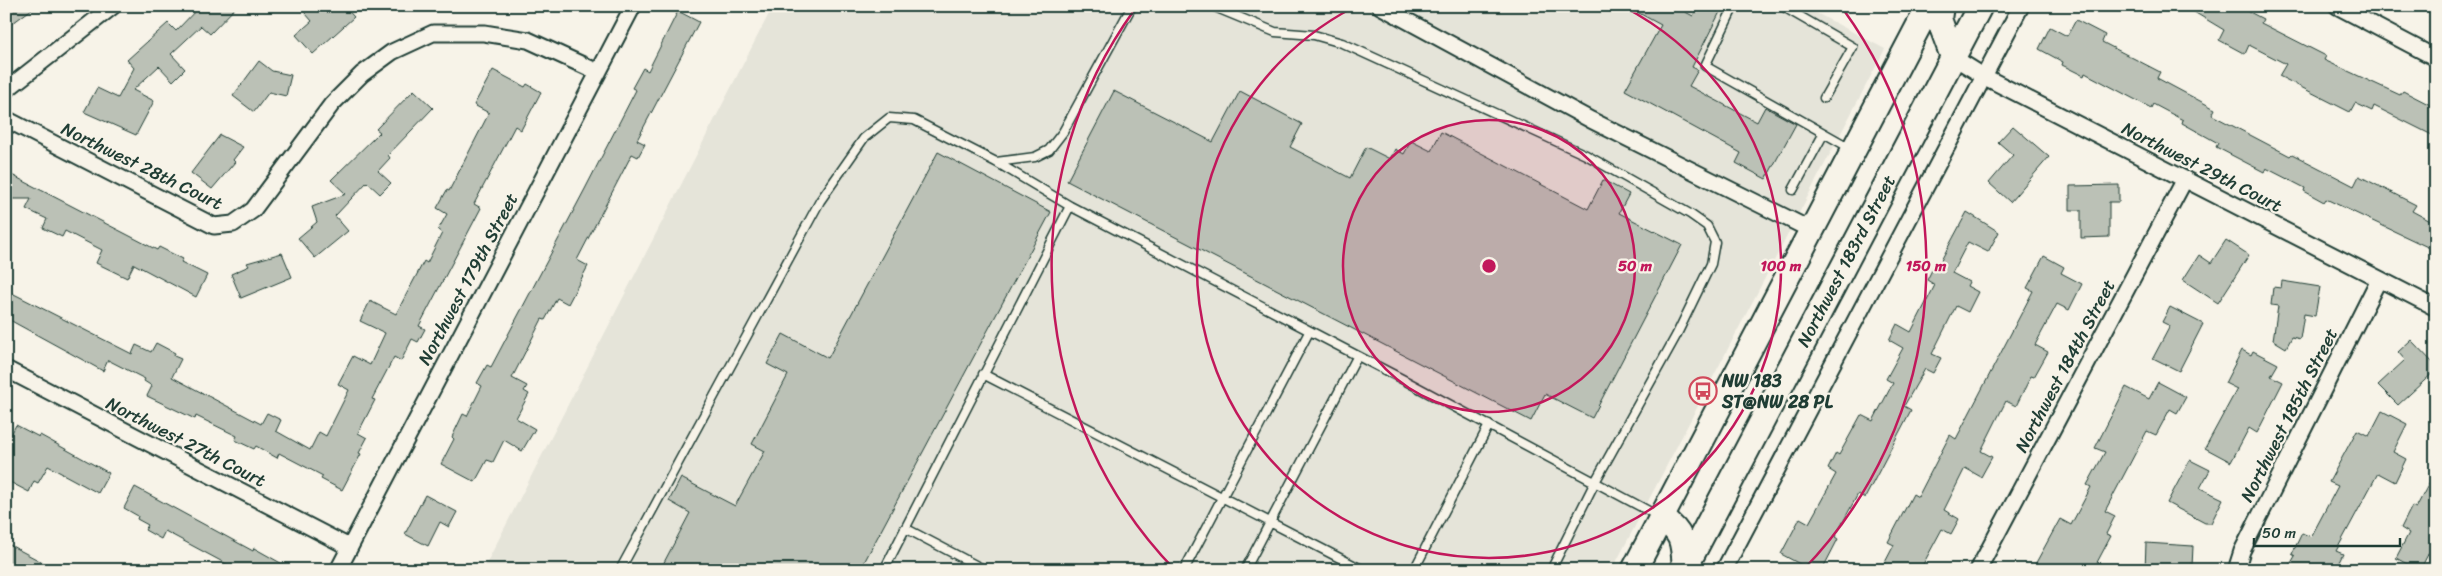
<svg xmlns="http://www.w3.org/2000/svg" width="2442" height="576" viewBox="0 0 2442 576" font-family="Sriracha,sans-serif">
	<rect width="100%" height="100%" fill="#f7f3e8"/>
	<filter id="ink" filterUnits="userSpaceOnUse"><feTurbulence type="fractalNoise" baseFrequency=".02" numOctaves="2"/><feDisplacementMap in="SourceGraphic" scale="10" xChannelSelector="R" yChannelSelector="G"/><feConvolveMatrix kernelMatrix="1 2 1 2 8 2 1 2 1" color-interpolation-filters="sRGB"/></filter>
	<g filter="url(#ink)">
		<path fill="#e5e4d9" d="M773,6H1803L1885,49L1612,570H483Z"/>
		<path fill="#bbc1b6" stroke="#1f3d34" d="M6,6H36L6,28Z
			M200,6H237L210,34L201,26L171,54L185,69L173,81L159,66L133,90L154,101L136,135L84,112L97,88L118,98L134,68L127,60L168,23L176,31Z
			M299,6H344L354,17L313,54L296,35L312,21Z
			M1626,6H1674L1693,16L1698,6H1723L1692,67L1698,70L1689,86L1757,122L1765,107L1796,124L1766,179L1736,163L1741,153L1625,90L1661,25Z
			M2184,6H2238L2263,19L2261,23L2326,56L2324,60L2400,95L2403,91L2436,108V137L2374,106L2372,111L2355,103L2350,112L2279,76L2286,64L2249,45L2245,54L2219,40L2224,30Z
			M678,11L699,22L637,140L645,144L638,157L632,154L577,260L588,266L568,304L557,298L545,320L542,319L512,378L527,386L524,391L529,394L516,418L535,429L522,451L504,440L493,462L487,460L475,482L441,464L454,439L452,437L463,414L467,416L482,386L477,383L487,365L491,367L585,189L636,90L632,88L643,68L648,71Z
			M2076,20L2105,35L2102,42L2160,72L2157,78L2215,109L2212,115L2290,156L2292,154L2354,186L2359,176L2416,205L2412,211L2436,224V251L2326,199L2324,202L2304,191L2305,188L2266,168L2264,172L2216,147L2218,143L2182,123L2183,120L2153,104L2151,108L2085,73L2084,76L2062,65L2063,62L2039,49L2050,27L2067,36Z
			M259,61L272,71L291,75L286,96L269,92L254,112L233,96Z
			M493,70L525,87L527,84L541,92L521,130L515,126L474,204L481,208L419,326L425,329L418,342L412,339L401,361L394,357L372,399L375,400L358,433L367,438L359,453L361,454L342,490L321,479L323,476L279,453L277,458L256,446L254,449L235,440L237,436L196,416L195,419L147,396L152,386L144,381L145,379L108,360L103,371L6,318V290L132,354L136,345L151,352L156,343L175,353L174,356L181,359L172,377L261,424L267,413L281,420L276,431L310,450L319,432L326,436L349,390L338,384L353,356L370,365L385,333L360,321L370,301L396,314L424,261L427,263L442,233L438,230L447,214L437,208L447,190L449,191L489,113L474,105Z
			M414,90L433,108L388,155L390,158L378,171L391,183L380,194L367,182L335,216L348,231L315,258L298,238L317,222L312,207L346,194L331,180L380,132L376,129Z
			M1114,91L1213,142L1240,91L1302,124L1290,147L1350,178L1366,147L1390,159L1395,149L1404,154L1411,141L1431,151L1441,132L1588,209L1603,180L1629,194L1619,213L1682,245L1592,418L1545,394L1531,421L1067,181Z
			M2013,126L2049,157L2010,202L1989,183L2013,155L1998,142Z
			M220,135L243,147L233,160L235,162L212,189L191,173Z
			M938,152L1051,212L860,570H660L690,513L669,501L681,478L735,506L765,451L752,444L788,375L767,364L783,334L828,358Z
			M6,172L157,250L159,247L183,259L181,262L207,275L196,297L134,264L127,278L96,263L102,250L65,231L62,237L43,228L47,219L26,209L31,199H6Z
			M2119,185V202H2109V237L2081,238V210H2070V186Z
			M1967,212L1999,232L1988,252L1968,242L1952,273L1969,282L1967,286L1978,292L1968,312L1956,306L1932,354L1941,358L1933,373L1925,369L1904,406L1911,410L1865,498L1858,494L1835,537L1838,539L1822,570H1811L1781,554L1800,518L1809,523L1836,474L1828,469L1836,453L1839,455L1861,415L1873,421L1893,383L1886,379L1903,348L1889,340L1897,324L1911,332L1935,285L1927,280L1935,264L1938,266Z
			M2226,240L2249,255L2218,303L2183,280L2199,255L2211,263Z
			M282,253L292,277L241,298L231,274L249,266L247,263Z
			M2044,256L2064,267L2061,273L2082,284L2069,310L2057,304L2035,345L2048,352L2034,377L2031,376L2016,406L2006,401L1981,451L1992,457L1981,477L1965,468L1944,510L1959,519L1951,534L1942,529L1920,570H1881L1894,545L1888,542L1913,494L1918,497L1950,435L1956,439L2033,291L2027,288Z
			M2282,281L2320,287L2315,316L2304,314L2300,339L2292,337L2286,348L2273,340L2278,306L2271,305L2273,287L2281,288Z
			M2170,307L2203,324L2179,371L2153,358L2170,326L2162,322Z
			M2411,340L2436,366V370L2398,405L2378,385L2405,360L2398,352Z
			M2242,350L2251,355L2253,351L2278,364L2271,376L2283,382L2257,433L2249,428L2231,462L2205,448L2237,389L2225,383Z
			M2158,382L2186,397L2177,413L2170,409L2156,435L2147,431L2105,511L2115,516L2106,534L2111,536L2093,570H2032L2060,519L2071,525L2091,487L2087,485L2105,452L2095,448L2126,387L2149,399Z
			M2382,411L2407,424L2393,452L2406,459L2395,482L2378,473L2336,551L2343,554L2335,570H2287L2295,556L2292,554L2302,533L2311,537L2338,486L2329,482L2357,430L2369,436Z
			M16,425L39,437L40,435L109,473L98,493L48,466L38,483L34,481L29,492L6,480V444Z
			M2190,460L2210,470L2200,488L2223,499L2211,523H2205L2167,503Z
			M2436,470V539L2420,570H2418L2396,558L2409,533L2401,528L2412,506L2416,508Z
			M135,487L253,551L254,548L293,570H243L233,565L232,567L165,531L161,539L145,530L148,525L137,519L138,516L124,508Z
			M425,495L457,512L449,527L440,522L428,546L405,534Z
			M6,543L57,570H6Z
			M2146,543L2193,546L2192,567L2173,566V570H2145Z"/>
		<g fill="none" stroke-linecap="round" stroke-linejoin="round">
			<g stroke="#1f3d34" stroke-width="11">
				<path id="lane" d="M1212,6L1275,32L1314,35L1342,43L1586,155L1690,214L1707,226L1715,242L1711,264L1676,336L1595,482L1551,570
					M1734,6L1705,66L1852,149
					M1782,6L1853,47L1824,98
					M996,162L1070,206L1404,380L1660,517
					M1793,190L1824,133
					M983,374L1363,570
					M905,528L985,570
					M620,570L820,201L864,138L889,118L914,120L996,162L1035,157L1049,150L1063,132L1132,6
					M884,570L1070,206
					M1184,570L1309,332
					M1245,570L1357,357
					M1414,570L1489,425"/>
			</g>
			<g stroke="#1f3d34" stroke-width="19">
				<path id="street" d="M1380,6L1591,120L1811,230
					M2337,6L2436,58
					M1953,57L1985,77L2436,308
					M6,90L113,6
					M6,119L214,226L233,224L253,210L332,104L362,74L392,52L433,33H484L528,40L598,72
					M6,369L349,547
					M338,570L633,6
					M1724,570L2021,6
					M1978,570L2185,179
					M2236,570L2242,551L2379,279"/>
			</g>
			<g stroke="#1f3d34" stroke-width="28">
				<g id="primary">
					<path d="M1941,6L1939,19L1953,57"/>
					<path d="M1662,518C1684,534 1683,543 1685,569"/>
					<path d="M1634,570L1929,6"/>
					<path id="s1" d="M1684,570L1980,6"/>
				</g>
			</g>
			<use href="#lane" stroke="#f7f3e8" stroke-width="8"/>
			<use href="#street" stroke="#f7f3e8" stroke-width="15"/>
			<use href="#primary" stroke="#f7f3e8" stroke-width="24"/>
		</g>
	</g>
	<circle cx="1489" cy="266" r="146" fill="#c2185b" fill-opacity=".12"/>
	<g fill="none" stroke="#c2185b" stroke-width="2.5">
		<circle cx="1489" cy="266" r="146"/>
		<path d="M1624 7A292 292 0 1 1 1354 7"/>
		<path d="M1175 570A437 437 0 0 1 1135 9M1843 9A437 437 0 0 1 1803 570"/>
	</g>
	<defs>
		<g id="bus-ring" transform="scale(1.4375)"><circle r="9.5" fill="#f7f3e8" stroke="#d1495b" stroke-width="1.5"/><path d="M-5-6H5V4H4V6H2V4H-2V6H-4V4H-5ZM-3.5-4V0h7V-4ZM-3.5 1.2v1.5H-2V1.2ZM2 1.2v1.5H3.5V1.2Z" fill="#d1495b"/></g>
	</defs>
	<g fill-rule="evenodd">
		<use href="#bus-ring" x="1703" y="391"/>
	</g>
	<g text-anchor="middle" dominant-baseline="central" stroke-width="4.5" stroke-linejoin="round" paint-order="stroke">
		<g font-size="18" fill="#1f3d34" stroke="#f7f3e8">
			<text transform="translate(142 166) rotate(26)">Northwest 28th Court</text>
			<text transform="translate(2202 167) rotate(27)">Northwest 29th Court</text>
			<text stroke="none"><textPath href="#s1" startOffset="349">Northwest 183rd Street</textPath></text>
			<text transform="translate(468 279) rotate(-62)">Northwest 179th Street</text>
			<text transform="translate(2065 366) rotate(-62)">Northwest 184th Street</text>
			<text transform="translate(2289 415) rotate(-63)">Northwest 185th Street</text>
			<text transform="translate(186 442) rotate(27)">Northwest 27th Court</text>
		</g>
		<g font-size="18" font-weight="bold" fill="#1f3d34" stroke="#f7f3e8" text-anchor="start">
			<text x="1722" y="381">NW 183<tspan x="1722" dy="21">ST@NW 28 PL</tspan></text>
		</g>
	</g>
	<circle cx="1489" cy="266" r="8" fill="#c2185b" stroke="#f7f3e8" stroke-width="2.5"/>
	<g font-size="15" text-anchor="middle" font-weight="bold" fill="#c2185b" stroke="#f7f3e8" stroke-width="4.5" stroke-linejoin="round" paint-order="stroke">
		<text x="1635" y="271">50 m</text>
		<text x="1781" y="271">100 m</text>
		<text x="1926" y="271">150 m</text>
	</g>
	<rect width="2442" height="576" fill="none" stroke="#f7f3e8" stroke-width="25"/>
	<rect x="12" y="12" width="2417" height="551" fill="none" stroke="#1f3d34" stroke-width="2" filter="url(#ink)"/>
	<path d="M2254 538v8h146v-8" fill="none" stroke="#1f3d34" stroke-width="2.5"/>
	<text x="2262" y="538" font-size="15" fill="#1f3d34" stroke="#f7f3e8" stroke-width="4" paint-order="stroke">50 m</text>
</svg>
